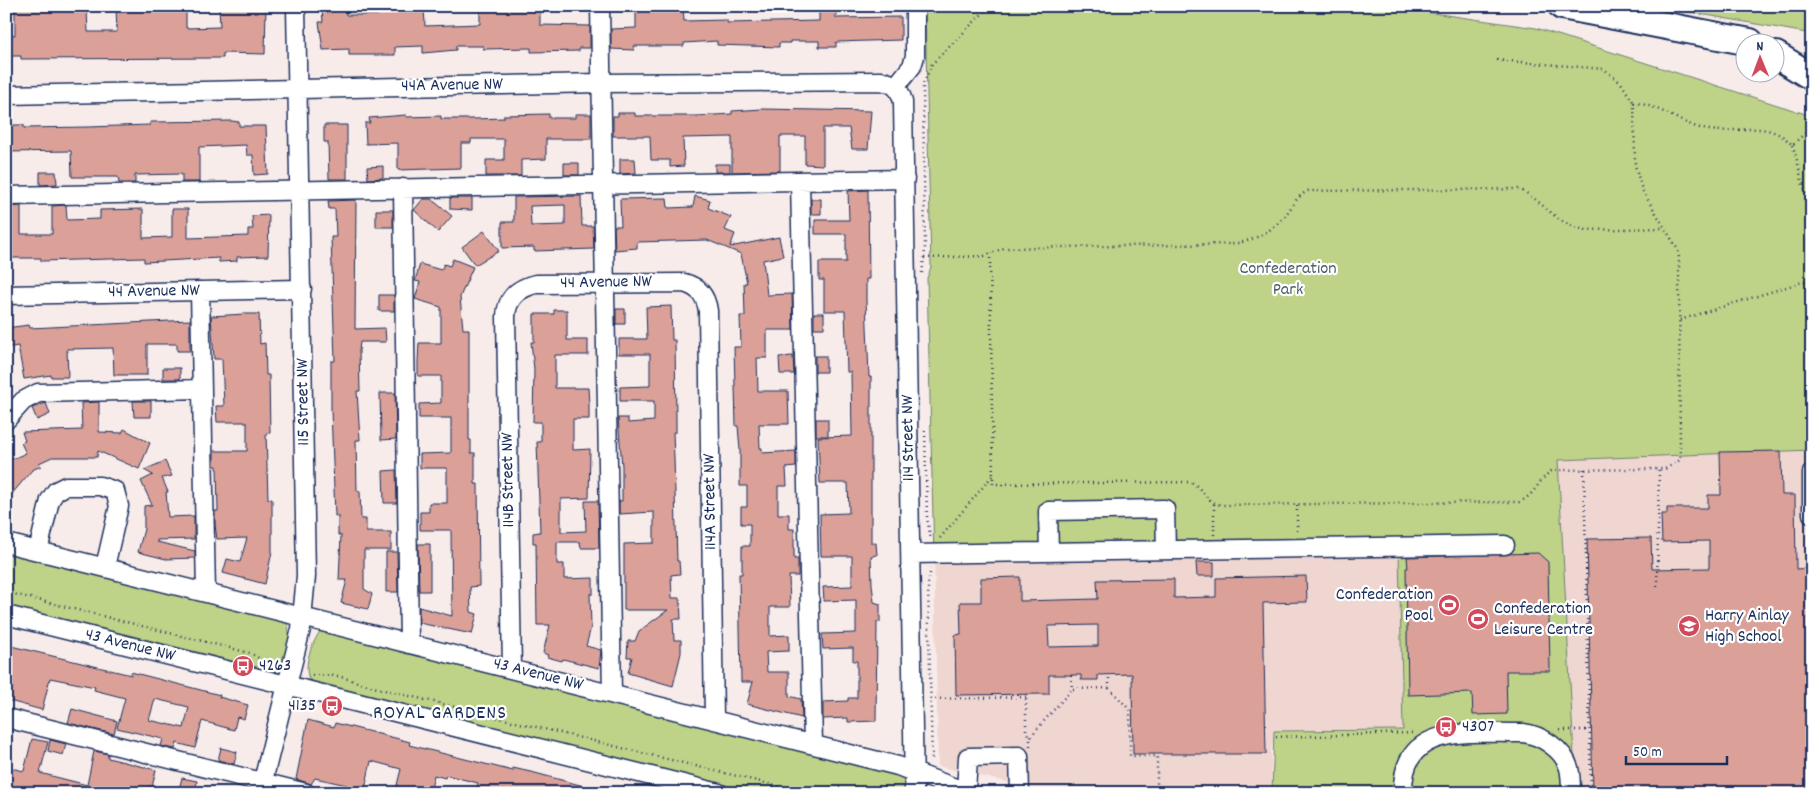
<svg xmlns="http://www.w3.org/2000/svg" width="1818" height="799" viewBox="0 0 1818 799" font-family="Dekko,sans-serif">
	<rect width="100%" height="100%" fill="#f8ecea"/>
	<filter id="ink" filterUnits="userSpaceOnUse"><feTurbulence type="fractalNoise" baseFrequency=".02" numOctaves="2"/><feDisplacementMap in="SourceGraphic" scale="10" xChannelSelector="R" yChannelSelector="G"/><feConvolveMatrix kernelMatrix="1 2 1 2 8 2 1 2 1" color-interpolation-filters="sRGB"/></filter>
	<g filter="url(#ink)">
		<path fill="#efd6d1" d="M1812,449V793H1576L1558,460Z
			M1399,552L1403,730L1274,731L1271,753L1272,793H1052L938,766L934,558Z"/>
		<path fill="#bed288" stroke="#6c8073" d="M925,6H1384L1536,28L1812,116V450L1558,460L1576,793H1272L1274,731L1403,730L1399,552L934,558L927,278L931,267Z
			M1656,6H1812V34Z
			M6,553L283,621L287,623C292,635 289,670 273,672L6,606Z
			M320,631L897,774L904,781L905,793H757L315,683L309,679C303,664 312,644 320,631Z"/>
		<path fill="#dba198" stroke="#1b2f5e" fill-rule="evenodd" d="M15,6H56V11L87,10L88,32H117L116,8L186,6V28L220,27L219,6H266L265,54L223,53V58L21,59V56H10L9,35H15Z
			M378,6H424L425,26L480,24V6H540V25L590,26V48H579V51L531,52V48L483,49V46H456V50L423,53V46L395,47V55H349V49L323,50L319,22H323L322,8L341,7V9H346V15H378Z
			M636,6H683L684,21L727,20V23L819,21V9H836V18L901,17V40L836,42V47H819V41H790V43H779V47L717,45V41L684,43V46H634V50L611,49V29L636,28Z
			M762,109L871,111L868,149H852L849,128H823V165L805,164V136H780V171L732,172V137L683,138L684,166L670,167V160H651L650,136H613V116H618V113H635V116H697L732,114V111Z
			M549,114V118H575V114H591V139H546V159L521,160V176H486V160H504V139H471V143H461V168L398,170V143L366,144L365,123H370L369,118L406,115V117L441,116V119H474L504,118V115Z
			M232,121L239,122V126H266L268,174L254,175L253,155H247L246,145L199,147V182H182V174L135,175V183H119L118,177H72L71,151L6,152V133H10V125H24V128L88,127L150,125V122Z
			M324,125H347V179H329L328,142H324Z
			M620,159H635L636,173L620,174Z
			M564,163H579V175H564Z
			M715,164H730V172H715Z
			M383,166V178L368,179L367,167Z
			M40,172H56L57,184L40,185Z
			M868,190L869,279H866V300L869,377H871V543H876L877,555L871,556L872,584L874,602L880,604V622H877L876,721L848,722V718L823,719V702L848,701V698H857V661H853V648L823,649L822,634L856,633V600L824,601L823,587L852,586V556H821L820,514L849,513L848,483H820L818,437L852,436L851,372H847L845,311H824V280H819V262H846V234H815V220H849L848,191Z
			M581,196L582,226H593L594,249L534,251V247L502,248V222H514V197ZM565,205V225L531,226L530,206Z
			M695,196L710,200L708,208L731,217L725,230L735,234L730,247L779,237L783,256L763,260L767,295L792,294L793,330H767V358H757L758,391H788L789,424H759L760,448H762V453L796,451V467L786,468L787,486H778V514H789V529H794V559H798V576H789L790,607H770V636L789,635V651L766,652L767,672H789V696L801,699L802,718L747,704L753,682H741L739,574H742V546H750V524H741V507H747V486H740V450L738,426H736L734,347H741L740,316H745L744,283H747L741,254L707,240L637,242V248L615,250L614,226H621L620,199L667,198L668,208L693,207Z
			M450,198H472V210L450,209Z
			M423,199H431L452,216L438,232L414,210Z
			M811,199H821V214H811Z
			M356,200L355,329L385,328L386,342H360L359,351L360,391H357L360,440H356L357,491H360L361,519H366V532H391V550H364V589L372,594L368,609L341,603L347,580H339L341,535H338V516H335L331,410V361H335L331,237H336L335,209H329L328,201Z
			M66,205L67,220L100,219V210L143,209V238L172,237V209H188V238L248,236V229H253L252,216L269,215L268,256L237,257V261L219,262V258L144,262V258L41,261V258H8L6,207L21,206V234H52V206Z
			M376,210H393V227H376Z
			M484,231L499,251L475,265L462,247Z
			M453,259L473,267L460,297L463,329H469V440H471V453H475V484H478L479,586L470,587L471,612L477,614L472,634L419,623V607L452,616L451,530H420V512H429V503H447V468H420V454L451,453V418H419V404L441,403V376H418V361L419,343H441V307L415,299L420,282L415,281L420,264L441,270L444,264L450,266Z
			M379,295H394V311H379Z
			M671,306L672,340H675L676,420V432H673L674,458L677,561H679L680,574L671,575L672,598H680L681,619H673L674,640H681V653L673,686L628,673L632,657H627L628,641H635L639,631L668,610H624V544L654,543V512L619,514V501H622V466L618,418H628V423L654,421V401H620V387L650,386V354H619V339H647L646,307Z
			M616,309H625V324H616Z
			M554,310H567V340H588V355H555V388H588L589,404V419H573V450L590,449L589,498L561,499V532L586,531L585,501H598L599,548H581L580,542H557V564H564V579L593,578V594H590L591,627L586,646L601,650L599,668L563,659L562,661L547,657L548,655L543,653L550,625H537L536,543H533V533L540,532L537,442H541V422H533L534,369L531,342H534V314H554Z
			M814,313H824V328H814Z
			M245,314H259L260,344L265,343L266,375H269L270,433H266L268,499H272V552L265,584L223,573L227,559L240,562L247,538L217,539L215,525V511H218L217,466H214V451H247V422H217L216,406H224L222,359H214L211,316Z
			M190,320V351H177V344H147V375H114L113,348L67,349L68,377H51V375L24,379L18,346L6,348V328L29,325L30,328L51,327Z
			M793,356L794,374H780L779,357Z
			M815,356H826V372H815Z
			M163,368H180V379H163Z
			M380,393H395L396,439L381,440Z
			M133,401H151V417H134Z
			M99,402V432L122,433L124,429L150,443L139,469L98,451L97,457H52L39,463L41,466L32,470L6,501V462L26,453L21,443L25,441L22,432L82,430L81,403Z
			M46,403L50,414L37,420L32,408Z
			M816,419H828V436H816Z
			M1781,451L1782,495H1795L1796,569L1812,568V793H1593L1587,539L1651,538L1652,569L1709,568V541L1662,542L1661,514H1667V508H1708V495H1721L1720,452Z
			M165,461L172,476L162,478L168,492H166L168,517L194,516V539L157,540V542L195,551V558L166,559L138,552L144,529V506L152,505L141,481L153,475L144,470Z
			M396,470L397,503H384L383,471Z
			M418,544H430V591H419Z
			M386,552H397L398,592H386Z
			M1538,553L1548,562L1550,671H1506L1507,714L1473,715L1472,693L1408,695L1406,568H1408L1407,557Z
			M1196,562H1214V576H1197Z
			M1306,576L1307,602L1263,603L1266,754H1133L1132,674L1098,675V680H1081V675H1049V694L956,695L955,635L961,634L960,602H981V578L1020,577V601L1098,599L1097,580L1174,579V598L1216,597V578ZM1098,625V646L1049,647L1048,626Z
			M11,646L131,675V672L220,695L219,697L248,705L244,719L237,717L234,730L202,721L195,748L177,743L175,749L161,746L163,739L117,728L125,698L94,690L95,687L50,678L42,710L6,700V669ZM155,699L189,707L184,728L149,720Z
			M72,709L117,721L114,734L68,723Z
			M308,720L334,727L335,723L395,738L410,742L409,745L513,771V768L535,773L595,789V793H498L477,788L478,783L446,775L445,778L434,775L430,793H395L401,769L371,761L365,789L315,778L311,784L296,779Z
			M32,739L48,742L40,773L87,785L94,751L108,754V758L156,770L152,787L148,786L147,793H25L6,788V767L24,771Z
			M50,740L66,744L63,755L48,751Z
			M221,748L237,752L234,764L218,760Z
			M182,778L197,781L195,793H178Z"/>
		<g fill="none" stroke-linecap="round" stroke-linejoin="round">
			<g stroke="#1b2f5e" stroke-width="21">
				<path id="minor" d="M600,6L612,694
					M896,86L912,66L915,56V6
					M6,95L601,83L881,81C895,83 900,89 903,102L914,793
					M800,182L813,744
					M403,188L409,644
					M6,196L905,179
					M200,291L206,593
					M6,295L302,289
					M6,420L23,401L38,393L202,389
					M1812,473V514
					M6,543L898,766L968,793
					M38,551L50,500L56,491L66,486H100L115,491L119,506L105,567
					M1049,552L1048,511L1165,509L1166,549
					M911,554L1505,545
					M6,615L719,793
					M512,669L506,316C507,298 518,288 536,284L684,283C699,287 706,296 708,311L714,719
					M6,718L306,793
					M966,792L968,757L1019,756L1020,793
					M260,793L301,629L306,576L296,6
					M1403,793C1401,721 1472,734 1523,733C1541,735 1563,749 1569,768C1571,776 1571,785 1571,793"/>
			</g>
			<g stroke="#1b2f5e" stroke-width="30">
				<path id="highway" d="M1562,6L1750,42
					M1776,55L1812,77"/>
			</g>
			<path stroke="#1b2f5e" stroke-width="2.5" stroke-dasharray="1 4" stroke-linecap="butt" d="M1497,60L1604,69L1621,83L1634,103
				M1792,145C1800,163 1800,188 1812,203
				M990,253L993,484L1191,482C1204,489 1206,503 1222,505L1519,502C1535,496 1539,478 1553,470L1665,469L1680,460L1679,258L1678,250L1642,190L1635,165L1634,103C1661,105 1682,126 1709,130C1741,134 1768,118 1792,145L1812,127
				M924,258L984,256L1004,248L1233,244C1253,241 1271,232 1284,217C1293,207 1295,197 1308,191L1519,189C1546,202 1552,223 1586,230L1664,228
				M922,273L925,251L923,84L932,64L990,6
				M1680,320L1812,279
				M925,431L927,518L931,540
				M1584,469L1591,793
				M1297,505V533
				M1214,535V504
				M940,538L993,475
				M931,568L928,584L932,762
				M1657,586L1659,468
				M6,592L250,653L271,665
				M312,675L338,676L377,688L806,793
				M1071,675L1072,689L1109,688V675
				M1109,688L1130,710V756H1157V793
				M1026,694V732L1030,737
				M930,699L1026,697
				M1560,730H1588
				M1276,737L1413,733
				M1030,746V737L1072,689"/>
			<use href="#minor" stroke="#fff" stroke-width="18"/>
			<use href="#highway" stroke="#fff" stroke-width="26"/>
		</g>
	</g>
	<defs>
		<g id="stadium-disc" transform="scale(1.125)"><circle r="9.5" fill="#d1495b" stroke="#fff"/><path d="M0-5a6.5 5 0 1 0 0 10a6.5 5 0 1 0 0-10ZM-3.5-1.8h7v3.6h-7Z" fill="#fff"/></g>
		<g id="school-disc" transform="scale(1.125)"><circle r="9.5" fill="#d1495b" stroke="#fff"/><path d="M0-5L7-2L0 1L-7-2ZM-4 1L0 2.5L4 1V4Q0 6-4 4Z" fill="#fff"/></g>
		<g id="bus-disc" transform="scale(1.125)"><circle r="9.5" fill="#d1495b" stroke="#fff"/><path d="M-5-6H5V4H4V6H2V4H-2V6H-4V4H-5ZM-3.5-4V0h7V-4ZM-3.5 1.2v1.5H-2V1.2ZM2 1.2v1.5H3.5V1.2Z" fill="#fff"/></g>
	</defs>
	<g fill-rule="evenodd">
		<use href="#stadium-disc" x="1449" y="605"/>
		<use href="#stadium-disc" x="1478" y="619"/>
		<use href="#school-disc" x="1689" y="626"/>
		<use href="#bus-disc" x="243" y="666"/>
		<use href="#bus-disc" x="332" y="706"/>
		<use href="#bus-disc" x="1446" y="727"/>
	</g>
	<g text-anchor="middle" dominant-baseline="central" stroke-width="4.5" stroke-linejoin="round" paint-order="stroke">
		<g font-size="18" fill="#1b2f5e" stroke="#fff">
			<text transform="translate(452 86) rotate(-1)">44A Avenue NW</text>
			<text transform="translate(606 283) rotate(-1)">44 Avenue NW</text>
			<text transform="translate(154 292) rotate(-1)">44 Avenue NW</text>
			<text transform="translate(304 402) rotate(-91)">115 Street NW</text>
			<text transform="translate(909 438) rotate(-91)">114 Street NW</text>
			<text transform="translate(509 480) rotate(-91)">114B Street NW</text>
			<text transform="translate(711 502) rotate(-91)">114A Street NW</text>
			<text transform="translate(130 646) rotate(14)">43 Avenue NW</text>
			<text transform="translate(538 675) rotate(14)">43 Avenue NW</text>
		</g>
		<g font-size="18" fill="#4c606b" stroke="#fff">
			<text x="1288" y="269">Confederation<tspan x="1288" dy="21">Park</tspan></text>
		</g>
		<g font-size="18" fill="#1b2f5e" stroke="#fff" text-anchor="start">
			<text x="1433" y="595" text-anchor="end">Confederation<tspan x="1433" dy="21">Pool</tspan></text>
			<text x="1494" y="609">Confederation<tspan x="1494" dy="21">Leisure Centre</tspan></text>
			<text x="1705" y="616">Harry Ainlay<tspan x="1705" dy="21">High School</tspan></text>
			<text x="259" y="666">4263</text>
			<text x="316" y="706" text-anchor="end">4135</text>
			<text x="1462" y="727">4307</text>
		</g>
		<g font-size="20" letter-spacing="1" fill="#1b2f5e" stroke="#fff">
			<text x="440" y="714">ROYAL GARDENS</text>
		</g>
	</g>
	<rect width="1818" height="799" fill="none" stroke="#fff" stroke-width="25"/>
	<rect x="12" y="12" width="1793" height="774" fill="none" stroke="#1b2f5e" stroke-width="2" filter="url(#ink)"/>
	<g transform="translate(1760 58) rotate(359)"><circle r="24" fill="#ffffff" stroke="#a4acbf"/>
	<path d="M0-4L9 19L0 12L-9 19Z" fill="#d1495b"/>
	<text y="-8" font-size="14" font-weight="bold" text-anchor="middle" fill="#1b2f5e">N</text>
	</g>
	<path d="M1626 756v8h101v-8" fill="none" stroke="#1b2f5e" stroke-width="2.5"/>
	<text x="1633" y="756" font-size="15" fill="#1b2f5e" stroke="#ffffff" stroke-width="4" paint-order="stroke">50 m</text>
</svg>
